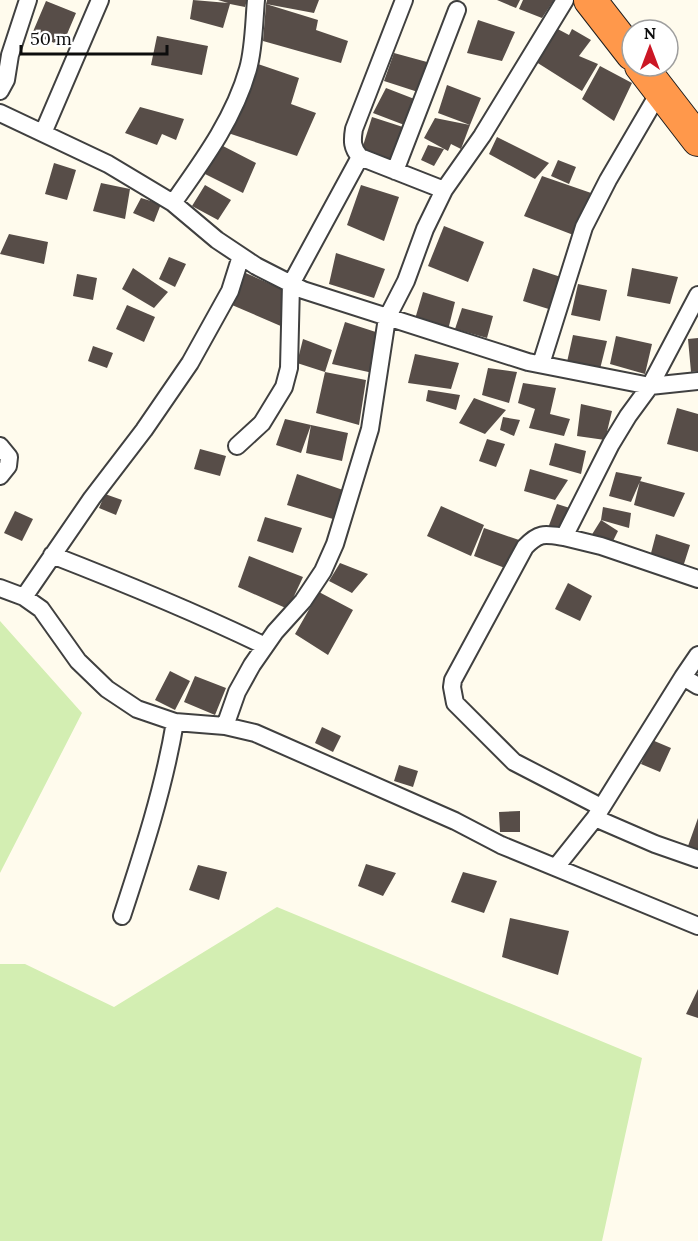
<svg xmlns="http://www.w3.org/2000/svg" width="698" height="1241" viewBox="0 0 698 1241" font-family="Lora,serif">
	<rect width="100%" height="100%" fill="#fffbed"/>
	<path fill="#d3eeb2" d="M0,621L82,713L0,873Z
		M277,907L642,1058L602,1241H0V964H25L114,1007Z"/>
	<path fill="#574d48" d="M193,0L228,3L218,0H247L245,7L230,4L223,28L190,19Z
		M267,0H319L314,13L266,4Z
		M497,0H520L516,8Z
		M523,0H554L542,18L519,9Z
		M46,1L76,13L62,46L32,34Z
		M266,4L318,20L316,30L348,41L341,63L263,41Z
		M478,20L515,32L502,61L467,53Z
		M552,26L569,35L572,29L591,40L579,56L598,64L582,91L533,60Z
		M157,36L208,46L202,75L151,65Z
		M394,53L427,62L418,92L384,81Z
		M258,64L299,78L291,104L316,113L297,156L228,133Z
		M600,66L632,83L614,121L582,99Z
		M447,85L481,98L470,125L438,113Z
		M386,88L417,100L407,126L373,113Z
		M140,107L184,119L176,140L162,134L157,145L125,133Z
		M372,117L406,128L393,161L362,149Z
		M435,118L470,125L461,149L451,144L448,151L424,138Z
		M497,137L549,163L535,179L489,154Z
		M221,145L256,163L243,193L205,174Z
		M428,145L444,149L434,166L421,160Z
		M558,160L576,167L569,184L551,176Z
		M54,163L76,170L67,200L45,194Z
		M542,176L594,194L576,236L524,216Z
		M101,183L130,189L125,219L93,211Z
		M205,185L231,200L218,220L192,206Z
		M361,185L399,197L384,241L347,225Z
		M141,198L161,204L154,222L133,213Z
		M444,226L484,242L468,282L428,266Z
		M9,234L48,242L44,264L0,254Z
		M336,253L385,269L374,298L329,284Z
		M169,257L186,264L175,287L159,279Z
		M133,268L168,292L154,308L122,289Z
		M533,268L564,278L555,311L523,301Z
		M632,268L678,277L670,304L627,296Z
		M241,271L291,293L283,327L232,305Z
		M77,274L97,278L93,300L73,296Z
		M578,284L607,290L600,321L571,315Z
		M423,292L455,302L448,330L415,319Z
		M127,305L155,317L144,342L116,329Z
		M462,308L493,316L487,338L455,329Z
		M345,322L385,335L373,373L332,364Z
		M573,335L607,341L600,369L567,362Z
		M616,336L652,344L645,374L610,364Z
		M698,338V371L691,372L688,339Z
		M303,339L332,350L325,372L297,363Z
		M93,346L113,353L107,368L88,361Z
		M415,354L459,363L451,389L408,383Z
		M488,368L517,372L509,403L482,395Z
		M325,372L366,380L359,425L316,413Z
		M523,383L556,388L550,414L570,419L564,436L529,428L535,409L518,403Z
		M428,390L460,395L456,410L426,401Z
		M474,398L506,410L485,434L459,423Z
		M581,404L612,411L605,440L577,436Z
		M677,408L698,414V452L667,444Z
		M503,417L520,420L514,436L500,430Z
		M285,419L311,425L301,453L276,445Z
		M311,425L348,433L342,461L306,453Z
		M487,439L505,444L496,467L479,461Z
		M555,443L586,451L581,474L549,465Z
		M200,449L226,456L220,476L194,469Z
		M530,469L568,480L555,500L524,491Z
		M616,472L642,477L631,502L609,496Z
		M297,474L343,490L333,519L287,505Z
		M640,481L685,493L674,517L634,505Z
		M105,494L122,500L116,515L99,508Z
		M557,504L573,509L563,531L548,528Z
		M441,506L484,525L471,556L427,536Z
		M603,507L631,513L629,528L601,520Z
		M15,511L33,519L22,541L4,533Z
		M265,517L302,528L293,553L257,541Z
		M601,520L618,531L610,547L591,536Z
		M484,528L522,541L510,570L474,556Z
		M656,534L690,545L683,567L650,557Z
		M249,556L303,577L288,609L238,587Z
		M340,563L368,574L352,593L329,581Z
		M568,583L592,596L580,621L555,609Z
		M319,592L353,610L328,655L295,634Z
		M170,671L190,681L175,710L155,700Z
		M195,676L226,688L215,715L184,702Z
		M322,727L341,736L333,752L315,743Z
		M652,740L671,748L660,772L641,764Z
		M399,765L418,771L413,787L394,781Z
		M520,811V832H500L499,812Z
		M698,818V850L688,846Z
		M366,864L396,873L383,896L358,886Z
		M198,865L227,872L219,900L189,890Z
		M463,872L497,881L484,913L451,902Z
		M510,918L569,931L558,975L502,957Z
		M698,989V1018L686,1014Z"/>
	<g fill="none" stroke-linecap="round" stroke-linejoin="round">
		<g stroke="#404040" stroke-width="20">
			<path id="street" d="M404,0L354,129C352,141 352,148 360,157L444,190
				M0,91L6,80L10,55L28,0
				M0,113L108,164L173,203L217,240L256,266L303,290L528,362L650,386L698,381
				M43,133L100,0
				M395,171L457,10
				M173,203C202,162 234,119 248,69C254,48 254,22 256,0
				M698,295L650,386L628,416L611,444L564,537L601,546L698,579
				M541,364L584,227L608,180L660,91
				M0,446L9,457L8,466L0,476
				M237,446L262,423L284,387L289,368L291,284L360,157
				M564,537C545,534 539,532 525,547L453,680L452,687L455,703L514,762L601,807
				M52,555C124,583 195,612 265,646
				M0,588L24,597L41,609L78,661L107,689L137,709L175,722L225,726L255,733L455,821L501,845L698,926
				M24,597L92,498L144,430L190,363L230,291L241,256
				M698,655L683,677L698,686
				M225,726L237,692L252,665L275,632L303,601L323,571L335,544L370,429L387,318L406,281L425,229L444,190L482,136L565,0
				M595,818L655,844L698,859
				M556,867L595,818L683,677
				M122,916C143,852 164,788 175,722"/>
		</g>
		<g stroke="#1e1e1e" stroke-width="34">
			<path id="highway" d="M590,0L632,54
				M641,66L698,140"/>
		</g>
		<use href="#street" stroke="#fff" stroke-width="16"/>
		<use href="#highway" stroke="#ff984b" stroke-width="32"/>
	</g>
	<g transform="translate(650 48)"><circle r="28" fill="#ffffff" stroke="#9e9e9e" stroke-width="1.5"/>
	<path d="M0-4.5L10 22L0 15L-10 22Z" fill="#cb1725"/>
	<text y="-9" font-size="16" font-weight="bold" text-anchor="middle" fill="#0d0d0d">N</text>
	</g>
	<path d="M21 45v9h146v-9" fill="none" stroke="#0d0d0d" stroke-width="3"/>
	<text x="30" y="45" font-size="18" fill="#0d0d0d" stroke="#ffffff" stroke-width="4.5" paint-order="stroke">50 m</text>
</svg>
